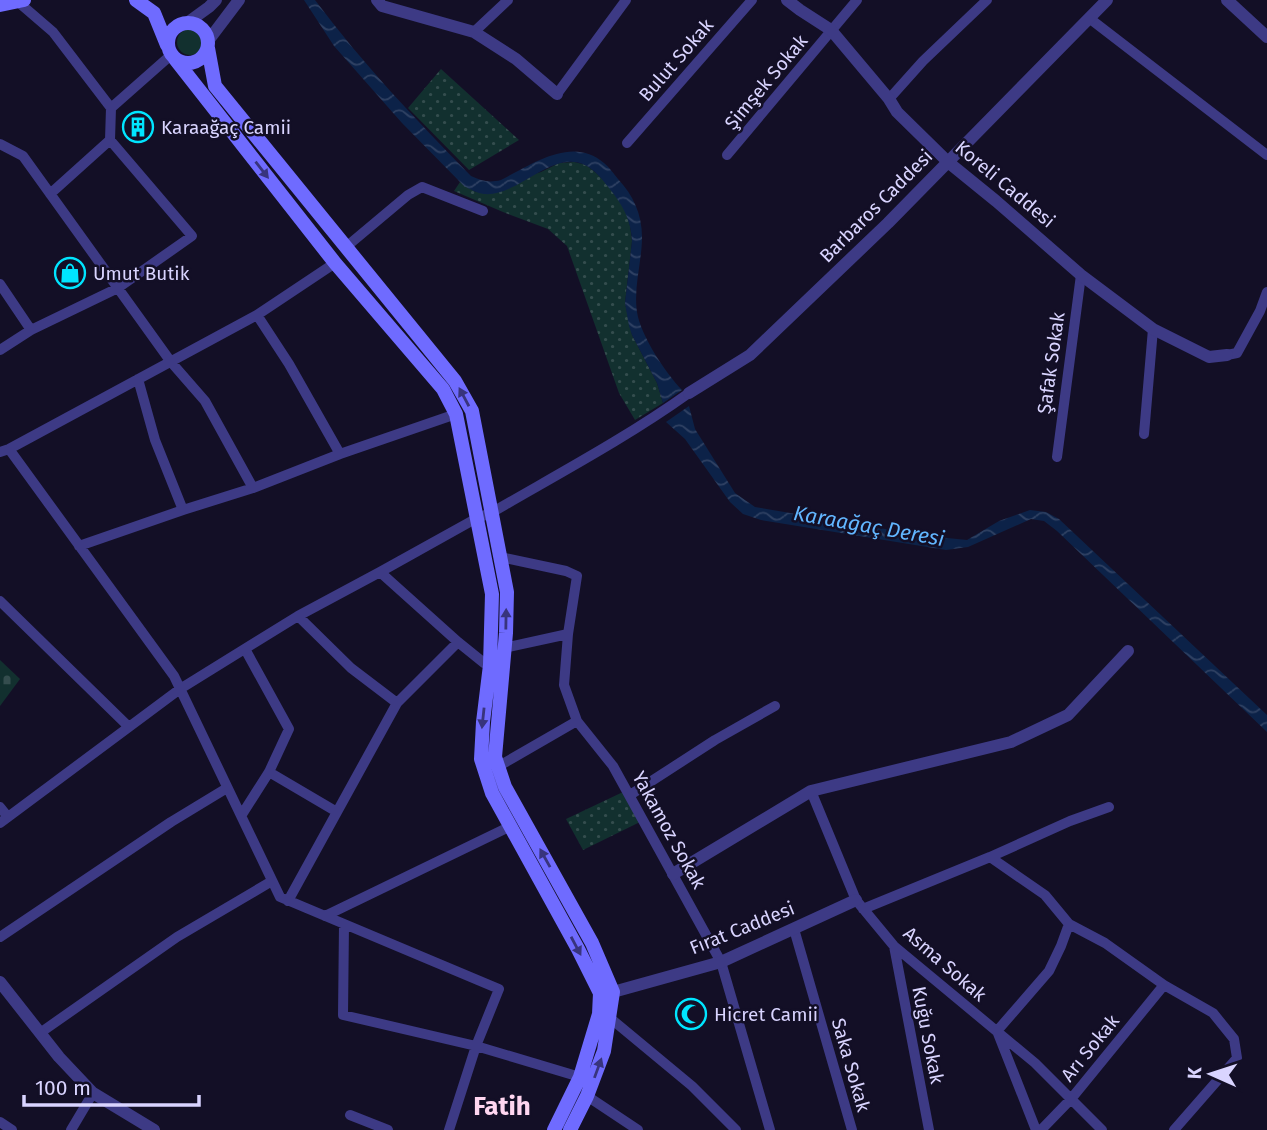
<svg xmlns="http://www.w3.org/2000/svg" width="1267" height="1130" viewBox="0 0 1267 1130" font-family="'Fira Sans',sans-serif">
	<defs>
		<pattern id="cemetery-stones" width="16" height="16" patternUnits="userSpaceOnUse" patternTransform="scale(1.75)"><rect width="16" height="16" fill="#12302f"/><path d="M2 7V4a2 2 0 0 1 4 0v3zM10 15v-3a2 2 0 0 1 4 0v3z" fill="#344d4e"/></pattern>
		<pattern id="park-dots" width="8" height="8" patternUnits="userSpaceOnUse" patternTransform="scale(1.75)"><rect width="8" height="8" fill="#12302f"/><path d="M2 2h.1M6 6h.1" fill="none" stroke="#344d4e" stroke-width="1.8" stroke-linecap="round"/></pattern>
		<pattern id="water-waves" width="16" height="10" patternUnits="userSpaceOnUse" patternTransform="scale(1.75)"><rect width="16" height="10" fill="#0c2248"/><path d="M0 5q4-4 8 0t8 0" fill="none" stroke="#2f4163"/></pattern>
	</defs>
	<rect width="100%" height="100%" fill="#130f26"/>
	<path fill="#12302f" d="M177 42a13 13 0 1 1 26 0a13 13 0 1 1-26 0Z"/>
	<path fill="url(#cemetery-stones)" d="M0,660L20,679L0,706Z"/>
	<path fill="url(#park-dots)" d="M441,69L519,140L469,170L408,108Z
		M574,162C577,163 581,163 585,165C599,172 620,198 626,213C630,221 631,232 632,241L625,303L632,335L657,383L663,403L635,420L619,393L567,246L548,229L503,212L454,191L460,182L476,192L541,172L559,163Z
		M623,792L640,822L583,850L566,819Z"/>
	<path fill="url(#water-waves)" d="M304,0H315C362,63 416,120 471,176C482,181 489,183 501,180C531,165 572,135 604,163C609,167 614,174 618,179C633,195 642,214 642,237C642,263 632,291 638,317C644,340 665,372 682,390L663,403L657,383L632,335L629,326L625,303L632,241C631,219 622,204 609,188C602,179 595,170 585,165C552,149 518,197 484,194C476,193 470,189 464,186L402,123L334,46Z
		M689,406L695,429L735,493L755,507L927,536L967,540L999,521L1030,510L1046,512L1059,519L1267,715V732L1057,531L1044,521L1031,519L968,547L946,550L761,520L743,514L730,502L685,439L666,422Z"/>
	<g fill="none" stroke-linecap="round" stroke-linejoin="round">
		<path stroke="#3d3a85" stroke-width="10" d="M17,1L53,32L111,108
			M1089,18L1267,155
			M474,32L508,0
			M557,94L626,0
			M889,99L923,61L987,0
			M627,143L752,0
			M0,144L23,156L171,362L205,401L253,488
			M727,155L857,0
			M50,194L110,140L111,108L171,55
			M346,247L408,195L422,187L483,211
			M0,284L31,330
			M257,315L289,364L340,454
			M0,350L31,330L118,288L192,236L110,140
			M1227,355L1237,353L1260,311L1267,292
			M138,379L155,440L183,510
			M1144,434L1153,329
			M9,449L174,676L280,897L499,989L476,1046L449,1130
			M0,452L9,449L257,315L335,263
			M1057,457L1081,275
			M79,546L183,510L253,488L340,454L456,414
			M500,557L566,571L577,576L568,634L564,685L577,721L613,766L721,962L770,1130
			M380,572L458,642L484,663L490,665
			M0,601L129,727
			M298,616L351,668L397,703
			M504,648L568,634
			M499,766L577,721
			M269,772L337,812
			M811,791L856,900L894,946L1035,1063L1102,1130
			M630,795L715,740L775,706
			M0,807L8,817
			M241,816L269,772L289,729L245,649
			M0,823L180,689L298,616L380,572L477,518L491,513C558,474 626,438 689,393
			M990,857L1045,895L1069,924L1061,946L1049,971L997,1031L1036,1130
			M288,901L397,703L458,642
			M863,909L990,857L1070,821L1109,807
			M325,916L511,826
			M344,924L343,1015L476,1046L580,1077
			M1069,924L1105,943L1164,985L1213,1013L1234,1039L1237,1058L1174,1130
			M794,929L852,1130
			M0,937L171,822L227,788
			M894,946L929,1130
			M606,1016L610,1018L692,1086L736,1130
			M40,1033L177,937L272,881
			M587,1096L638,1130
			M350,1115L388,1130
			M0,1122L12,1130
			M71,1130L93,1093
			M1041,1130L1071,1099L1164,985"/>
		<path stroke="#3d3a85" stroke-width="12" d="M377,0L382,6L474,32L516,59L557,94
			M787,0L800,10L831,30L889,99L897,112L948,162L996,201L1081,275L1153,329L1209,357L1227,355
			M1227,0L1267,37
			M187,23L209,7L216,0
			M208,41L239,0
			M689,393L750,355L888,223L1107,0
			M673,874L811,791L1011,742L1068,715L1128,651
			M0,982L59,1057L93,1093L154,1130
			M603,993L613,992L721,962L856,900"/>
		<path stroke="#6f6bff" stroke-width="14" d="M136,0L154,13L167,45
			M0,5L24,0
			M168 43a20 20 0 1 1 40 0a20 20 0 1 1-40 0Z
			M208,48L215,86L455,381L472,411L507,592L506,633L495,757L505,787L592,943L613,992L604,1051L587,1096L570,1130
			M175,59L335,263L443,389L456,414L492,594L490,665L483,722L481,759L492,793L578,949L600,993L599,1014L580,1077L554,1130"/>
	</g>
	<defs><path id="oneway-solid" d="M-6-.8H1V-3.2L6.5 0L1 3.2V.8H-6Z" transform="scale(1.75)"/></defs>
	<g fill="#38347d">
		<use href="#oneway-solid" transform="translate(262 170) rotate(52)"/>
		<use href="#oneway-solid" transform="translate(464 397) rotate(-118)"/>
		<use href="#oneway-solid" transform="translate(506 619) rotate(-89)"/>
		<use href="#oneway-solid" transform="translate(483 718) rotate(96)"/>
		<use href="#oneway-solid" transform="translate(545 858) rotate(-119)"/>
		<use href="#oneway-solid" transform="translate(576 946) rotate(62)"/>
		<use href="#oneway-solid" transform="translate(598 1068) rotate(-70)"/>
	</g>
	<defs>
		<g id="building-ring" transform="scale(1.575)"><circle r="9.5" fill="#130f26" stroke="#00e5ff" stroke-width="1.5"/><path d="M-4-6H4V6H1V3H-1V6H-4ZM-2.5-4.3h1.7v1.8h-1.7ZM.8-4.3h1.7v1.8H.8ZM-2.5-1h1.7V.8h-1.7ZM.8-1h1.7V.8H.8Z" fill="#00e5ff"/></g>
		<g id="shop-ring" transform="scale(1.575)"><circle r="9.5" fill="#130f26" stroke="#00e5ff" stroke-width="1.5"/><path d="M-5-2.5h2.3a2.7 3.5 0 0 1 5.4 0H5L5.5 6h-11ZM-1.5-2.5h3a1.5 2.3 0 0 0-3 0Z" fill="#00e5ff"/></g>
		<g id="mosque-ring" transform="scale(1.575)"><circle r="9.5" fill="#130f26" stroke="#00e5ff" stroke-width="1.5"/><path d="M3.5-4.9A6 6 0 1 0 3.5 4.9A5 5 0 1 1 3.5-4.9Z" fill="#00e5ff"/></g>
	</defs>
	<g fill-rule="evenodd">
		<use href="#building-ring" x="138" y="127"/>
		<use href="#shop-ring" x="70" y="273"/>
		<use href="#mosque-ring" x="691" y="1014"/>
	</g>
	<g text-anchor="middle" dominant-baseline="central" stroke-width="5" stroke-linejoin="round" paint-order="stroke">
		<g font-size="19" fill="#d9d4ff" stroke="#130f26">
			<text transform="translate(676 60) rotate(-49)">Bulut Sokak</text>
			<text transform="translate(766 82) rotate(-50)">Şimşek Sokak</text>
			<text transform="translate(1005 184) rotate(40)">Koreli Caddesi</text>
			<text transform="translate(876 206) rotate(-45)">Barbaros Caddesi</text>
			<text transform="translate(1051 363) rotate(-82)">Şafak Sokak</text>
			<text transform="translate(669 830) rotate(61)">Yakamoz Sokak</text>
			<text transform="translate(742 928) rotate(-22)">Fırat Caddesi</text>
			<text transform="translate(945 964) rotate(41)">Asma Sokak</text>
			<text transform="translate(928 1035) rotate(79)">Kuğu Sokak</text>
			<text transform="translate(1090 1048) rotate(-51)">Arı Sokak</text>
			<text transform="translate(851 1065) rotate(74)">Saka Sokak</text>
		</g>
		<g font-size="19" fill="#d9d4ff" stroke="#130f26" text-anchor="start">
			<text x="161" y="127">Karaağaç Camii</text>
			<text x="93" y="273">Umut Butik</text>
			<text x="714" y="1014">Hicret Camii</text>
		</g>
		<g font-size="21" font-style="italic" fill="#62b6ff" stroke="#130f26">
			<text transform="translate(869 526) rotate(10)">Karaağaç Deresi</text>
		</g>
		<g font-size="26" font-weight="bold" fill="#ffd6f0" stroke="#130f26">
			<text x="502" y="1106">Fatih</text>
		</g>
	</g>
	<g transform="translate(1211 1074) rotate(273)" stroke="#130f26" stroke-width="5" paint-order="stroke">
	<path d="M0-5L12 26L0 18L-12 26Z" fill="#d9d4ff"/>
	<text y="-10" font-size="19" font-weight="bold" text-anchor="middle" fill="#d9d4ff">K</text>
	</g>
	<path d="M24 1095v10h175v-10" fill="none" stroke="#d9d4ff" stroke-width="3.5"/>
	<text x="35" y="1095" font-size="21" fill="#d9d4ff" stroke="#130f26" stroke-width="5" paint-order="stroke">100 m</text>
</svg>
